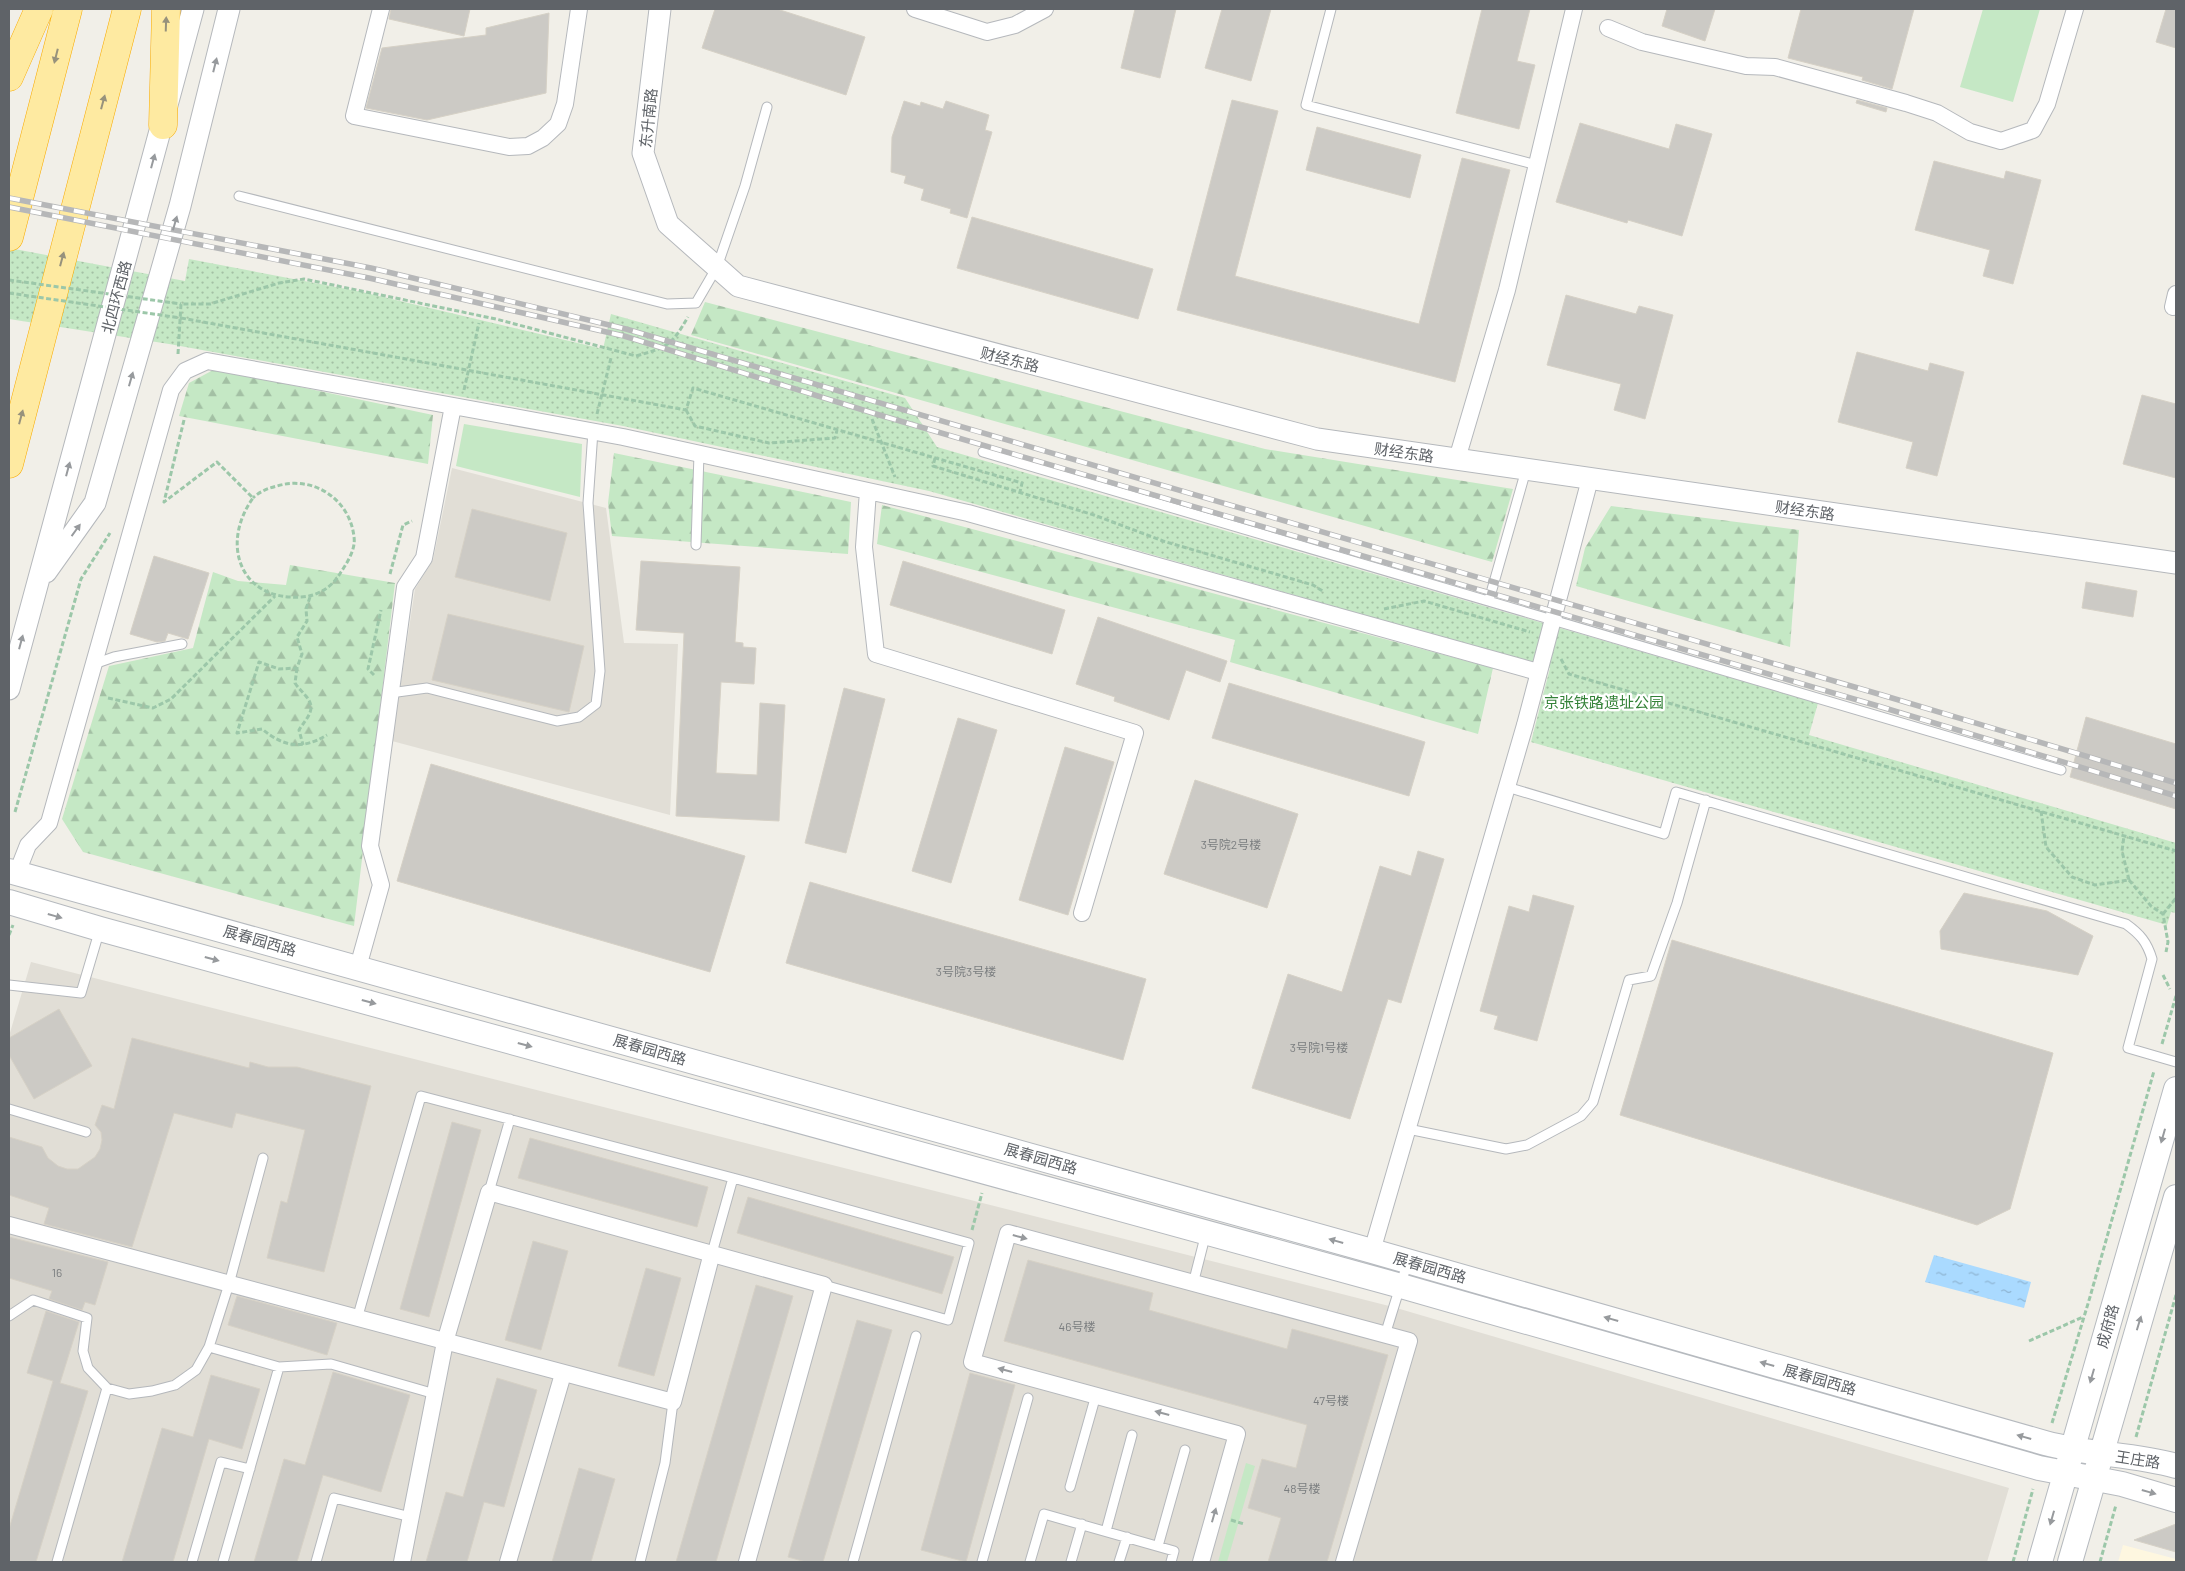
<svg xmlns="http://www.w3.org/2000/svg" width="2185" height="1571" viewBox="0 0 2185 1571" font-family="Barlow,'Noto Sans SC',sans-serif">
	<defs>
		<pattern id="forest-firs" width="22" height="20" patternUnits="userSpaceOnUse" patternTransform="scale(1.25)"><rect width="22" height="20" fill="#c5e8c5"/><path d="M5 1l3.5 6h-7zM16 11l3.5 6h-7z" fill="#a3c0a4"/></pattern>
		<pattern id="park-dots" width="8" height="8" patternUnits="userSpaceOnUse" patternTransform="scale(1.25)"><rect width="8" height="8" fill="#c5e8c5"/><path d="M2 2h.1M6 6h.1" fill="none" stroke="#a3c0a4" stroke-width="1.8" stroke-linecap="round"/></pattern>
		<pattern id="water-ripples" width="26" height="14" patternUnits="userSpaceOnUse" patternTransform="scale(1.25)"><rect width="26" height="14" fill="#aadaff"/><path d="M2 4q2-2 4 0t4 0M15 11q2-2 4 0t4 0" fill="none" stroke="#8eb4d2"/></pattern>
	</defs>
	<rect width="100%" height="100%" fill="#f1efe8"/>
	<path fill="#fef7e0" d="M2123,1545L2176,1559V1562H2118Z"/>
	<path fill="#e1ded6" d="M452,468L606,508L624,643L678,644L670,815L392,741L415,589L433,560Z
		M31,962L1393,1307L2009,1488L1987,1562H9V1036Z"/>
	<path fill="#c5e8c5" d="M1983,9H2040L2013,102L1960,87Z
		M464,424L582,444L580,497L456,466Z
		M1246,1463L1255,1466L1227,1562H1218Z"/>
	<path fill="url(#forest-firs)" d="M705,302L1265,449L1513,489L1492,562L691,335Z
		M215,369L433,415L428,464L179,416L189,383Z
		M614,453L851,502L848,554L612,536L608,503Z
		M882,505L1493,668L1478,734L1230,662L1235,640L877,544Z
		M1611,506L1799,530L1790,647L1576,586L1585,548Z
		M290,565L395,583L354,926L83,852L62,819L109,666L193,648L213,572L238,581L286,585Z"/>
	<path fill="url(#park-dots)" d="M9,248L185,281L189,259L362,292L603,349L611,314L905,398L937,447L1818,703L1809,735L2176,843V913L2171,912L2167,925L1531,742L1550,668L929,491L623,426L169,344L9,319Z"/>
	<path fill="url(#water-ripples)" d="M1934,1255L2031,1282L2024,1308L1925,1282Z"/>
	<path fill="#cccac5" stroke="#d6d1c6" d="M391,9H470L464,36L389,19Z
		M715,9H777L865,37L846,95L702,48Z
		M1135,9H1176L1160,78L1121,68Z
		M1222,9H1271L1251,81L1205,68Z
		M1482,9H1530L1517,61L1535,65L1519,129L1456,113Z
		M1667,9H1715L1705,41L1662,26Z
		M1801,9H1914L1892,89L1862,80L1863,77L1788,58Z
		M2166,9H2176V48L2156,42Z
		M549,13L546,93L427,120L366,108L382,48L486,35V28Z
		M1232,100L1278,111L1235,276L1419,324L1462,158L1510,170L1455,382L1177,310Z
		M1857,100L1887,108L1886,112L1856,103Z
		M904,101L920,106L921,102L943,109L946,101L989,115L985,130L992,132L967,218L950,213L951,209L921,200L924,189L904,183L906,176L891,172L892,137Z
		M1580,123L1669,149L1676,124L1712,134L1682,236L1628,220L1627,223L1556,202Z
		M1317,127L1421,155L1410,198L1306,170Z
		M1934,161L2004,179L2006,171L2041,180L2013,284L1983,276L1990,250L1915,230Z
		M972,217L1153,269L1138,319L957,268Z
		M1566,295L1636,314L1639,306L1673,315L1645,419L1614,410L1621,384L1547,365Z
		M1857,352L1928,371L1930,363L1964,372L1937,476L1906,468L1913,442L1838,422Z
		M2142,395L2176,404V478L2123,464Z
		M472,509L567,533L550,601L455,577Z
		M154,556L209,573L188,639L168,633L165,641L157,642L130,634Z
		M641,561L740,567L735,642L743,643V647L756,648L754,684L721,682L716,773L757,775L760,703L785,705L779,821L676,816L684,633L636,630Z
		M903,561L1065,610L1052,654L890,605Z
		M2086,582L2137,591L2133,617L2082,608Z
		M448,614L584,646L569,712L432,680Z
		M1098,617L1227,661L1220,682L1186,670L1169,720L1114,701L1115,697L1076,684Z
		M1229,683L1425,742L1409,796L1212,738Z
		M844,688L885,699L846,853L805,843Z
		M2086,717L2176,744V809L2070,777Z
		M958,718L997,730L951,883L912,871Z
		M1065,747L1114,762L1068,915L1019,900Z
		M431,764L745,856L710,972L397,881Z
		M1195,780L1298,814L1267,908L1164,874Z
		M1418,851L1444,859L1401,1003L1388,999L1350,1119L1252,1088L1288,974L1342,992L1380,866L1411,876Z
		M810,882L1146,979L1123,1060L786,963Z
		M1964,893L2047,911L2093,936L2078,975L1941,949L1940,931Z
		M1533,895L1574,906L1537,1041L1494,1029L1498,1016L1480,1011L1509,906L1529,912Z
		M1672,940L2053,1053L2010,1209L1977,1225L1620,1115Z
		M59,1009L92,1066L34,1099L9,1055V1038Z
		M132,1038L249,1068L250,1062L268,1067H297L371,1086L324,1272L267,1258L281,1201L287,1203L305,1130L236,1113L232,1128L174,1113L132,1247L44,1224L49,1208L9,1195V1137L42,1147L48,1158L58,1166L67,1169H78L95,1157L100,1149L102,1140L101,1132L95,1125L102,1105L114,1109Z
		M452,1122L481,1130L429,1317L400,1309Z
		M530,1138L708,1187L697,1227L518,1178Z
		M748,1197L954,1257L942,1294L737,1233Z
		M9,1237L108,1262L95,1305L85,1302L82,1310L49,1299L52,1291L9,1278Z
		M533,1241L568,1251L541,1350L505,1340Z
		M1028,1260L1153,1293L1149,1310L1287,1349L1292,1329L1388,1355L1327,1562H1268L1281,1518L1248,1508L1262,1459L1296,1468L1307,1425L1004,1341Z
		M646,1268L681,1278L654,1376L618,1366Z
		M756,1285L793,1296L716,1562H676Z
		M237,1296L337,1323L327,1355L228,1325Z
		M46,1311L79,1322L60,1383L88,1391L36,1562H9V1529L53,1381L27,1373Z
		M857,1320L892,1330L823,1562H806L788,1557Z
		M333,1372L410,1395L381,1492L323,1475L297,1562H254L284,1459L305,1465Z
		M970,1373L1015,1385L966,1562L921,1550Z
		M211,1375L260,1389L242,1449L209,1439L173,1562H122L162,1428L193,1437Z
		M497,1378L537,1390L504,1507L484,1502L467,1562H426L446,1492L463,1497Z
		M579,1468L615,1479L591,1562H552Z
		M2176,1524V1552L2134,1540Z"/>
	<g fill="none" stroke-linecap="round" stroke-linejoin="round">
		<g stroke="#b5b8bc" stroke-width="11">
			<path id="service" d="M1331,9L1306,105L1537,165
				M239,196L667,304L696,303L717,267L745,186L767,107
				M983,452L2061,770
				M696,545L699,454
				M1489,600L1526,470
				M94,664L114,657L182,644
				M390,693L427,688L557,721L579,717L596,704L600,671L588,503L593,431
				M1507,787L1664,834L1676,792L2126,924C2140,934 2147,942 2152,959L2128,1048L2176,1062
				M9,985L81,993L100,929
				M9,1109L86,1132
				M1408,1129L1506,1149L1527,1145L1581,1116L1593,1102L1629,980L1651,976L1677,903L1706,800
				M489,1192L510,1119
				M712,1253L733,1178
				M1193,1284L1206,1233
				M9,1316L33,1300L87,1318L83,1351L88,1368L107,1388L57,1562
				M357,1319L421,1096L733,1178L969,1243L948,1320L824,1285
				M1385,1335L1408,1261
				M209,1347L279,1367L331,1364L435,1394
				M107,1388L129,1394L152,1391L175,1385L196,1370L209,1347L229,1284L263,1158
				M1070,1487L1096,1395
				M1106,1531L1132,1435
				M1158,1546L1185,1450
				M192,1562L221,1462L250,1469
				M223,1562L279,1367
				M316,1562L334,1498L411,1517
				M640,1562L665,1463L673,1402
				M853,1562L916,1336
				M982,1562L1028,1398
				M1030,1562L1044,1514L1174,1551L1171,1562
				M1071,1562L1082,1524
				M1119,1562L1127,1537"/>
		</g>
		<g stroke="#b5b8bc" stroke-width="18">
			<path id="minor" d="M381,9L354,116L509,147L528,146L543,138L558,124L565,104L579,9
				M915,9L987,32L1015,25L1045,9
				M1608,28L1642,42L1746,66L1775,67L1906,103L1937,113L1970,132L2001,141L2033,130L2047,104L2075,9
				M2173,307L2176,294
				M1457,459L1507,290L1574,9
				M868,491L864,547L876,654L1135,733L1082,913
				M17,873L28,845L49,823L171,390L185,371L207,361L623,437L968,513L1538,672
				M358,967L381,885L370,846L405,587L424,558L453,406
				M9,1225L673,1402L712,1253
				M1372,1251L1525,725L1590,479
				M402,1562L445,1342L489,1192L824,1285L747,1562
				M508,1562L563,1374
				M1201,1562L1237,1434L972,1362L1008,1233L1409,1341L1344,1562"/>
		</g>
		<g stroke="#b5b8bc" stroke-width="23">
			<path id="tertiary" d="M660,9L643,153L668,224L738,286L1317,439L2176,563
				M46,572L95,503L180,206L229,9
				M9,689L193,9"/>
		</g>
		<g stroke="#b6babf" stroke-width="26">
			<path id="secondary" d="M9,871L1372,1251L2045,1443C2089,1455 2133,1454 2176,1466
				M9,902L100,929L1401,1286L2039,1468L2122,1484L2176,1500
				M2040,1562L2176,1089
				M2070,1562L2176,1197"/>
		</g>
		<g stroke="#f9ab00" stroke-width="29">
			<path id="trunk" d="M9,77L39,9
				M163,125L166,9
				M9,237L68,9
				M9,464L127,9"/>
		</g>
		<path stroke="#9cc7a9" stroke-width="3" stroke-dasharray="5 2.5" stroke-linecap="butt" d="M181,318L686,410L693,388L1022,483L1020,492
			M178,354L181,304H210L279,283L304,279L496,319L636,356C668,347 671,346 688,317
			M464,390L479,323
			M686,410L695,426L769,443L835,438L837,430
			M597,414L611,358
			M872,419L895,477
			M184,420L164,502L217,462L253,498C220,544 240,601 301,597C319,596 332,587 341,572C347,563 356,549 354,537C350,499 313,475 277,486C268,488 259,492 253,498
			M935,458L933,466L1094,515L1163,541L1313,585L1324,592
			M390,574L403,525L412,521
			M310,597L306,609L307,621L297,637L302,654L297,668L279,669L259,662L237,733L262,729C284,747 302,750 327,735
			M1384,609L1424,601L1530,632
			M1561,659L1569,674L2176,851
			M297,668L295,683C298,688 302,691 305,695C318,709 307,717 299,730L303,745
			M374,675L368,669L381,610
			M108,698L153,708L171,699L275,596
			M2041,811L2046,847L2072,877L2095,885L2129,880L2122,851L2124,836
			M15,812L81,579L110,533
			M2129,880L2151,906L2163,914L2168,942L2166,952
			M2163,914L2176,898
			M9,935L13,925
			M2163,975L2170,989
			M2162,1044L2176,996
			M972,1230L982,1193
			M2029,1341L2083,1317
			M2052,1423L2090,1297L2154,1071
			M2136,1437L2176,1295
			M1231,1520L1244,1524
			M2013,1562L2033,1489
			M2100,1562L2116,1505"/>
		<use href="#service" stroke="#fff" stroke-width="9"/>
		<use href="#minor" stroke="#fff" stroke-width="16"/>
		<use href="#tertiary" stroke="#fff" stroke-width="21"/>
		<use href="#secondary" stroke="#fff" stroke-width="24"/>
		<use href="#trunk" stroke="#feeaa1" stroke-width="28"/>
		<g stroke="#b6b7b8" stroke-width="5.5">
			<path id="rail" d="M9,198L371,268L626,329L1882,695L2176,783
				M9,207L369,278L624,336L876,414L1878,706L2176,796"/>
		</g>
		<use href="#rail" stroke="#fff" stroke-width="4" stroke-dasharray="11" stroke-linecap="butt"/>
		<path stroke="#9cc7a9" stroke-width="3" stroke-dasharray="5 2.5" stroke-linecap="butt" d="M9,280L181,304
			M9,293L181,318"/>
	</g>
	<defs><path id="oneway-solid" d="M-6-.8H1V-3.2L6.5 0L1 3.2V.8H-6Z" transform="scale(1.25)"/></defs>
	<g fill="#97927c">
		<use href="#oneway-solid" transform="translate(166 24) rotate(-88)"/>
		<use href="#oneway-solid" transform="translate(56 56) rotate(104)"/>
		<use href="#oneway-solid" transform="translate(103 102) rotate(-75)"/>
		<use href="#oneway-solid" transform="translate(62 259) rotate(-75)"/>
		<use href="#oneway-solid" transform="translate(21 417) rotate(-75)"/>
	</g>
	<g fill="#979a9d">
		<use href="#oneway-solid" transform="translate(215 65) rotate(-76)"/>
		<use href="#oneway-solid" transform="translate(153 161) rotate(-75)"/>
		<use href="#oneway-solid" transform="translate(175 223) rotate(-74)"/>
		<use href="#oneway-solid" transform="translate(131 379) rotate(-74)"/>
		<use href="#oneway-solid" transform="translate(68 469) rotate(-75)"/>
		<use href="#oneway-solid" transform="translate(76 530) rotate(-54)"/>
		<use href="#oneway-solid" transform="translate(21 642) rotate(-75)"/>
		<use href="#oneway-solid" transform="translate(55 916) rotate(16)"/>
		<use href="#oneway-solid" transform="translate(212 959) rotate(15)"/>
		<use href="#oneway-solid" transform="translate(369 1002) rotate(15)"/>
		<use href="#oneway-solid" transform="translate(525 1045) rotate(15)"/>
		<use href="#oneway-solid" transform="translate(2163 1136) rotate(106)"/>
		<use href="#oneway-solid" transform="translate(1020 1237) rotate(15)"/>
		<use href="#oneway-solid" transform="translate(1336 1241) rotate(-164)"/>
		<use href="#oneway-solid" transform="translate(1611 1319) rotate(-164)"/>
		<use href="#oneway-solid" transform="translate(2139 1323) rotate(-73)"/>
		<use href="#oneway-solid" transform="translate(1767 1364) rotate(-164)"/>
		<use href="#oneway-solid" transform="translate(1005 1370) rotate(-165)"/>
		<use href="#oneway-solid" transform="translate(2092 1376) rotate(106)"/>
		<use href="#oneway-solid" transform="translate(1162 1413) rotate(-165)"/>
		<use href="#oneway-solid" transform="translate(2024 1437) rotate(-164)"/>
		<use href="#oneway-solid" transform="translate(2149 1492) rotate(16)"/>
		<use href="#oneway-solid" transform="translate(1214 1515) rotate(-74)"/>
		<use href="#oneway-solid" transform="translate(2052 1518) rotate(106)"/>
	</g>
	<g text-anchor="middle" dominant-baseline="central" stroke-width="4.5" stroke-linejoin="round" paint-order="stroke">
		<g font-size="12" fill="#7a7d7f">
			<text x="1231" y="844">3号院2号楼</text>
			<text x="966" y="971">3号院3号楼</text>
			<text x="1319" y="1047">3号院1号楼</text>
			<text x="57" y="1272">16</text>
			<text x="1077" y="1326">46号楼</text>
			<text x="1331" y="1400">47号楼</text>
			<text x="1302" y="1488">48号楼</text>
		</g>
		<g font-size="15" fill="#5f6368" stroke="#fff">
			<text transform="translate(648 118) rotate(-84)">东升南路</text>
			<text transform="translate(116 297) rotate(-75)">北四环西路</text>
			<text transform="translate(1010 359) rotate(14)">财经东路</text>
			<text transform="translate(1404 452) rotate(8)">财经东路</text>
			<text transform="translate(1805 510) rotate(8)">财经东路</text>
			<text transform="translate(260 940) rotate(16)">展春园西路</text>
			<text transform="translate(650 1049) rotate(16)">展春园西路</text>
			<text transform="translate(1041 1158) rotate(16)">展春园西路</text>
			<text transform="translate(1430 1267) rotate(16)">展春园西路</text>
			<text transform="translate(2107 1326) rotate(-74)">成府路</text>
			<text transform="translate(1820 1379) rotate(16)">展春园西路</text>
			<text transform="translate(2138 1459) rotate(9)">王庄路</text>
		</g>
		<g font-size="15" fill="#348238" stroke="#fff">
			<text x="1604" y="702">京张铁路遗址公园</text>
		</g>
	</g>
	<rect width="2185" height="1571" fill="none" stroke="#5f6368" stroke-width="20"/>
</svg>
